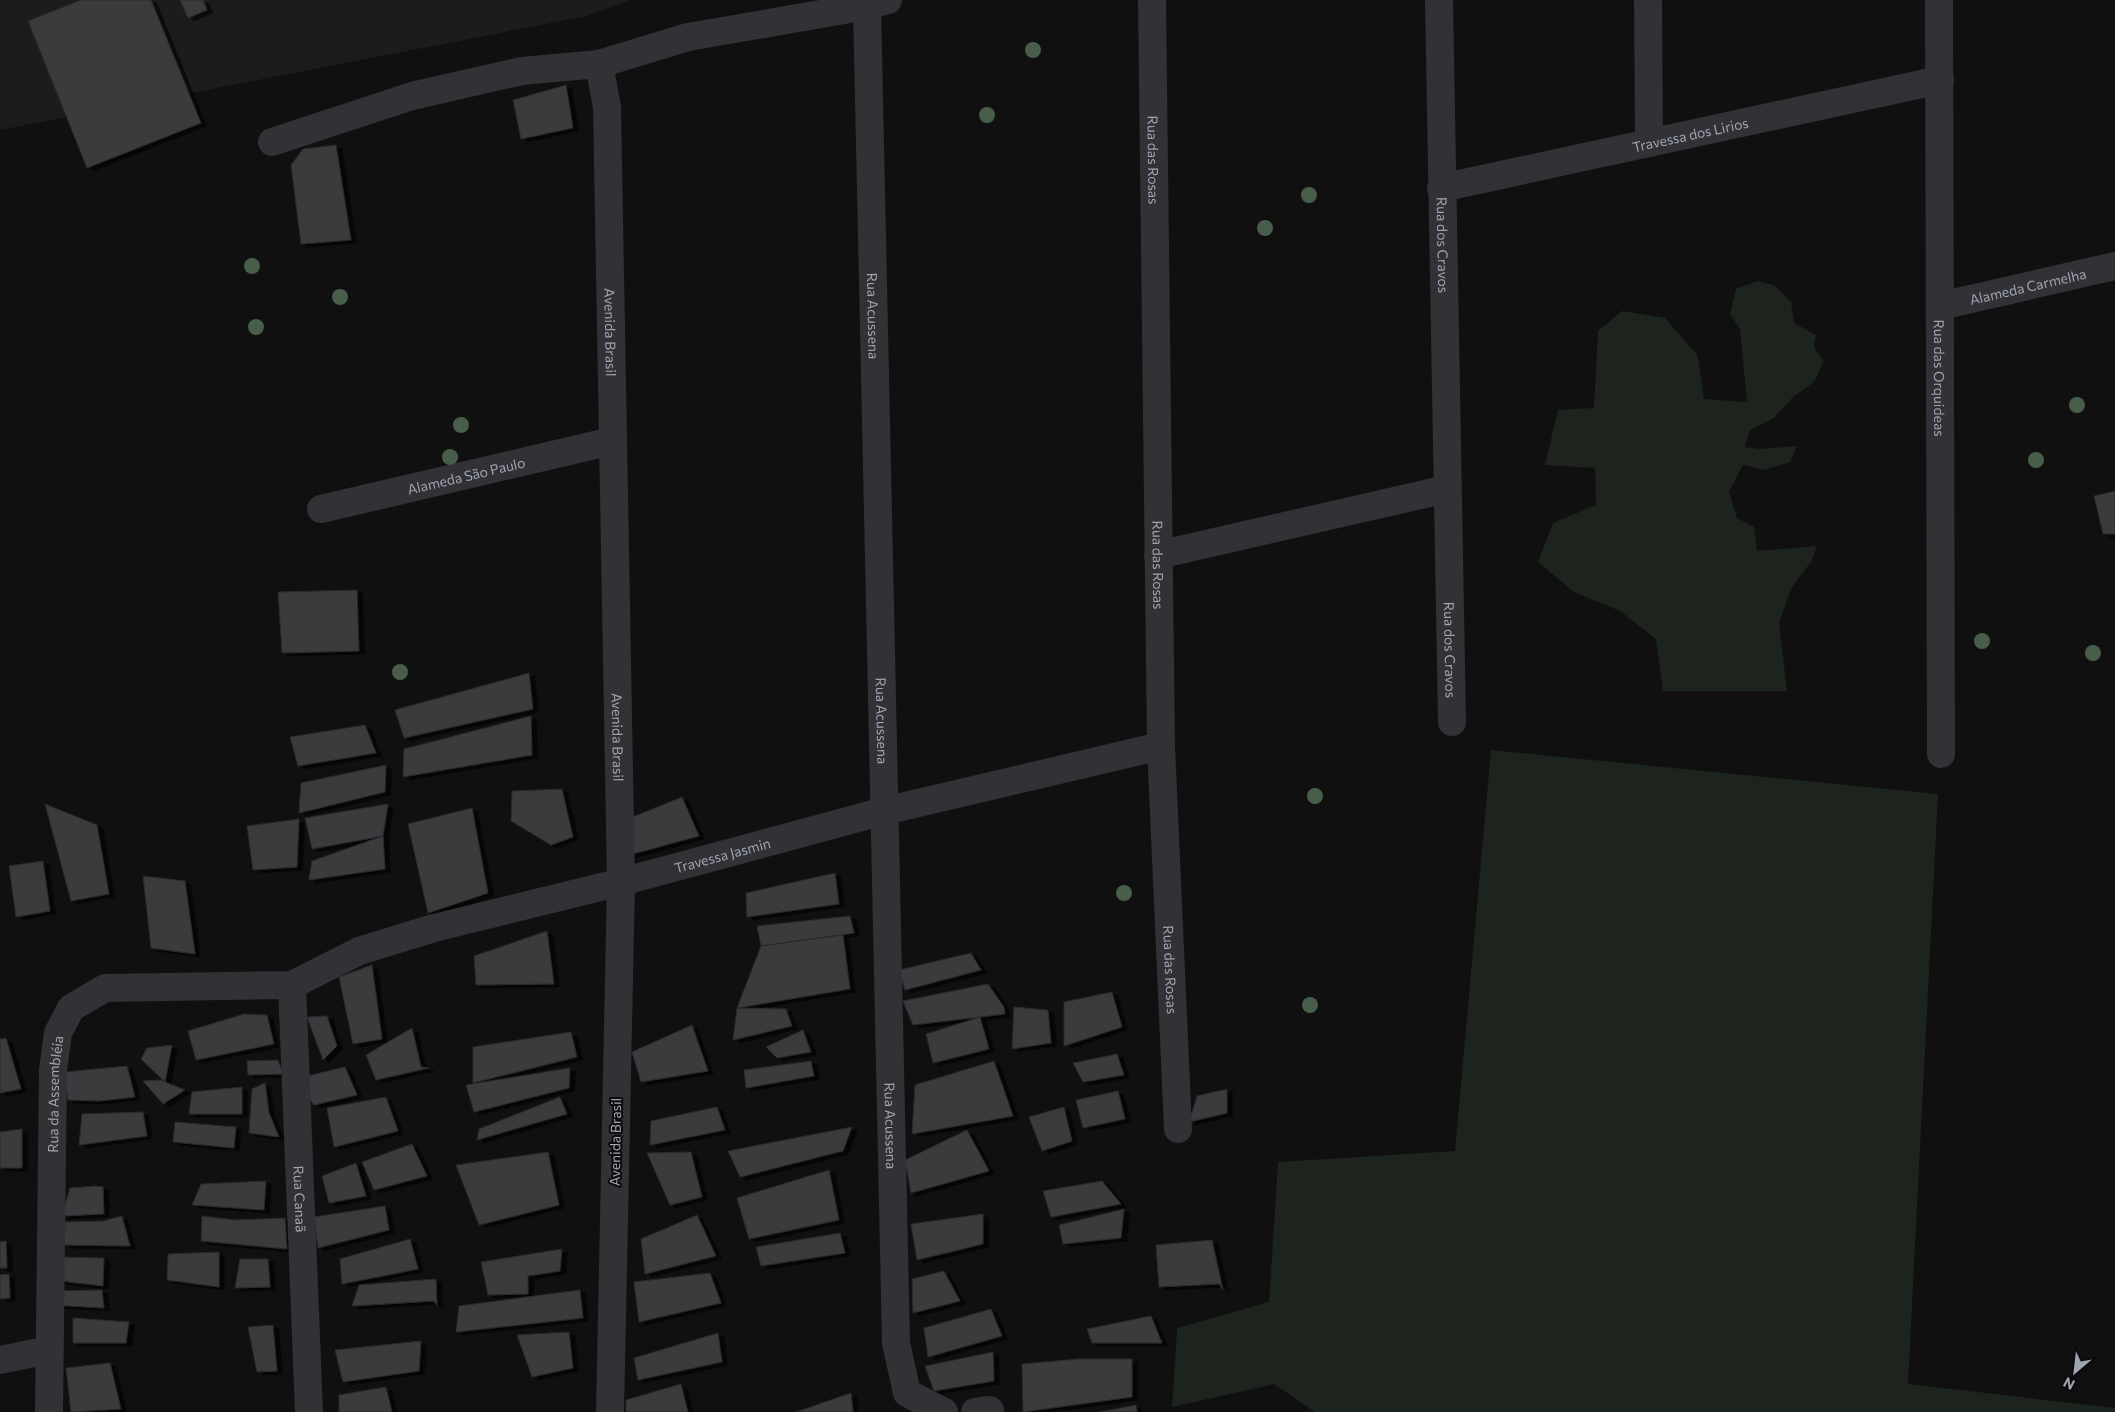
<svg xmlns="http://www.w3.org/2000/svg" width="2115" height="1412" viewBox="0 0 2115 1412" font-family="Commissioner,sans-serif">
	<defs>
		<filter id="shadow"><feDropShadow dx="5.5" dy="3" stdDeviation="0" flood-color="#0009"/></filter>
	</defs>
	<rect width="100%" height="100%" fill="#101011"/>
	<path fill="#1c1c1e" d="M0,0H630L587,16L0,130Z"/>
	<path fill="#1c241d" d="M1757,281L1774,285L1791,302L1794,323L1816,335L1814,347L1824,361L1814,382L1793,397L1774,418L1750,430L1745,447L1760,449L1797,446L1790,462L1764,470L1743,465L1729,492L1737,518L1754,527L1757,551L1817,546L1811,562L1792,587L1779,622L1787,691H1663L1656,639L1620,611L1574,592L1538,562L1553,523L1596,505L1595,468L1545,465L1558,410L1594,408L1598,331L1622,311L1665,318L1698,356L1704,399L1747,402L1740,329L1730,314L1736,289Z
		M1491,750L1938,794L1908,1384L2115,1408V1412H1315L1274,1384L1172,1407L1177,1328L1269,1302L1278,1162L1455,1151Z"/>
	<path fill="#3a3a3e" stroke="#2a2a2d" filter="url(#shadow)" d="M81,0H151L201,123L87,168L28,21Z
		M180,0H203L207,10L188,18Z
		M566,85L573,128L521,139L513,100Z
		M336,145L351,240L301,244L291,165L303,149Z
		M2115,491V534H2103L2094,496Z
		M357,590L359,651L282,653L278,592Z
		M529,673L533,709L404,738L395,710Z
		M531,716L532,755L403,777L404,749Z
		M365,725L376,753L298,766L290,737Z
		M386,765L385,792L299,813L301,783Z
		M562,789L573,837L551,845L511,821L512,791Z
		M682,797L699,836L629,855L628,819Z
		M45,804L97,825L109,894L71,901Z
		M388,804L383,836L312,849L305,818Z
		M472,808L488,893L428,913L408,824Z
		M299,819L297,867L253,870L247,826Z
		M383,836L385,869L309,880L312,861Z
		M43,861L50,911L16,917L9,866Z
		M835,873L839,904L747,917L746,893Z
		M143,876L185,881L195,954L151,948Z
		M850,916L854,933L761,946L757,926Z
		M547,931L554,984L476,985L474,956Z
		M843,935L850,989L737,1008L761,946Z
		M971,953L981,970L905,990L899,970Z
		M372,965L382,1039L353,1044L339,977Z
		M988,984L1004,1007L1005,1014L913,1025L903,1001Z
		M1112,992L1122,1027L1064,1046V1002Z
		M1014,1007L1048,1010L1051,1043L1012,1049Z
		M737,1008L786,1009L792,1026L733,1040Z
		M244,1014L267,1015L274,1044L196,1060L188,1031Z
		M327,1016L337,1046L323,1060L307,1017Z
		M980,1017L989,1049L933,1063L926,1034Z
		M692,1025L708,1071L641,1082L632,1052Z
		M412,1028L421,1067L429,1068L376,1080L366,1055Z
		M803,1030L811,1052L777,1058L766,1047Z
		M571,1032L577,1057L473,1083V1047Z
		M6,1038L21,1089L0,1093V1039Z
		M172,1045L165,1082L141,1059L147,1048Z
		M1117,1054L1124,1075L1083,1082L1073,1063Z
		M278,1060L283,1074L248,1075L247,1061Z
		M811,1061L814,1076L746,1088L744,1070Z
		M994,1061L1013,1116L912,1134L915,1085Z
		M127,1066L135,1097L99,1101L68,1100L64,1072Z
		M345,1067L357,1095L314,1105L295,1079Z
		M570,1068L569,1088L474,1112L466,1085Z
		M161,1080L165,1082L185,1090L163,1104L143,1081Z
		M265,1083L269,1113L279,1137L249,1133L252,1089Z
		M242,1087V1114H189L192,1092Z
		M1227,1089V1113L1189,1122L1197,1096Z
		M1118,1091L1125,1119L1083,1128L1076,1100Z
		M386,1097L398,1131L334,1147L327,1108Z
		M560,1097L567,1114L477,1140L479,1129Z
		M717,1107L725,1130L650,1145L651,1121Z
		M1064,1107L1072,1141L1042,1151L1029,1117Z
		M143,1112L147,1136L79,1145L82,1114Z
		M175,1122L236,1127L234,1148L173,1142Z
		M852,1127L843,1151L740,1177L728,1151Z
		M22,1129V1168H0V1132Z
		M967,1130L989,1171L911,1193L905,1160Z
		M412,1144L427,1176L374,1190L362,1162Z
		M548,1152L559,1205L479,1225L456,1165Z
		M691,1152L702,1197L670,1205L647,1153Z
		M356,1163L366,1196L329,1203L322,1176Z
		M829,1170L839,1220L749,1239L737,1198Z
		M266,1181L264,1210L192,1205L201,1184Z
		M1102,1181L1121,1204L1051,1217L1043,1191Z
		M96,1186L103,1187L104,1214L62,1216L70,1188Z
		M385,1206L389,1230L318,1248L314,1217Z
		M1124,1209L1121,1238L1063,1244L1059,1225Z
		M983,1214V1244L917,1260L911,1224Z
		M697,1215L716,1256L645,1274L641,1239Z
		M122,1216L130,1246L64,1245L65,1222L103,1221Z
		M202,1216L234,1220L285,1218L287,1249L201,1241Z
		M840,1233L845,1253L761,1266L756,1247Z
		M410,1239L418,1269L342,1284L340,1259Z
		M1212,1240L1223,1290L1219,1284L1159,1287L1156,1245Z
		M6,1241L7,1268H0V1242Z
		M562,1249L560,1271L528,1276V1294L488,1295L481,1262Z
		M219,1252V1287L167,1280L168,1254Z
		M58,1257L104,1258L103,1286L52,1280Z
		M240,1259H268L270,1287L235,1288Z
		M944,1271L960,1301L913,1313L912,1279Z
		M710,1273L721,1303L639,1322L634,1282Z
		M9,1274L10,1298L0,1299V1275Z
		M436,1279L437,1306L434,1301L352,1306L359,1285Z
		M102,1290L104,1308L53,1305L52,1291Z
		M580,1290L583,1318L456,1332L459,1306Z
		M991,1309L1002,1336L928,1357L924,1328Z
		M1151,1316L1162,1343H1092L1087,1329Z
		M73,1318L129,1322L126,1343H73Z
		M273,1325L277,1371L257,1372L248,1327Z
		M569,1332L573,1368L532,1377L517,1335Z
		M718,1333L722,1362L638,1380L634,1358Z
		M421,1341L419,1371L343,1382L335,1350Z
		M993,1352L994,1381L934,1391L925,1366Z
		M1078,1359H1132V1397L1023,1412L1022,1364Z
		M110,1363L121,1409L71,1412L66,1368Z
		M681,1384L688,1412H626V1400Z
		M386,1387L392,1412H339V1395Z
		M851,1393L853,1412H796Z
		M1136,1405L1137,1412H1100Z"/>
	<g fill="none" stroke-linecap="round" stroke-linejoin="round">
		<g stroke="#313136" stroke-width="28">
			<path id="s1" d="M1152,0L1161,746L1178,1129"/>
			<path id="s2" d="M1439,0L1452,722"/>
			<path d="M1648,0L1649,143"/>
			<path id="s3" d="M1939,0L1941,754"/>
			<path id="s4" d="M867,6L896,1343L907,1393L944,1412"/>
			<path id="s5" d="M599,64L607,107L621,882L610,1412"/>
			<path d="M272,142L412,96L522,71L599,64L688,37L867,6L888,0"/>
			<path id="s6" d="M1441,188L1940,80"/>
			<path id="s7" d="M1940,306L2115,266"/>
			<path id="s8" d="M321,509L612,441"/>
			<path d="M1158,555L1447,489"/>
			<path id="s9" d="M292,985L309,1412"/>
			<path d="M0,1360L49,1350"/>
			<path id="s10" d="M49,1412L53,1070L58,1033L71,1008L105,988L292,985L359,951L434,928L621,882L884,811L1161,746"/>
			<path d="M975,1412L990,1410V1412"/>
		</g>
	</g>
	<g fill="#485e4a">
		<circle cx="1033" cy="50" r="8"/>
		<circle cx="987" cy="115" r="8"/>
		<circle cx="1309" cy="195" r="8"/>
		<circle cx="1265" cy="228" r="8"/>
		<circle cx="252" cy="266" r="8"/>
		<circle cx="340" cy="297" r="8"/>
		<circle cx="256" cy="327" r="8"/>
		<circle cx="2077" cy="405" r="8"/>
		<circle cx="461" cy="425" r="8"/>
		<circle cx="450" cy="457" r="8"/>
		<circle cx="2036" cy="460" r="8"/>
		<circle cx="1982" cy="641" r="8"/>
		<circle cx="2093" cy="653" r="8"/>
		<circle cx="400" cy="672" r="8"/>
		<circle cx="1315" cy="796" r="8"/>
		<circle cx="1124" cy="893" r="8"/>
		<circle cx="1310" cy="1005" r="8"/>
	</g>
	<g text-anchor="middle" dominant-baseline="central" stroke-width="4" stroke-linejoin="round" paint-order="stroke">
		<g font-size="14" fill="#a0a5b2" stroke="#0b0b0c">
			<text stroke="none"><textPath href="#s6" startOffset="255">Travessa dos Lirios</textPath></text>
			<text stroke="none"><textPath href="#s1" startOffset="160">Rua das Rosas</textPath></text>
			<text stroke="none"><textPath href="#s2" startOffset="245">Rua dos Cravos</textPath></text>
			<text stroke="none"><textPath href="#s7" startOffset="90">Alameda Carmelha</textPath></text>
			<text stroke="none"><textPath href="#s4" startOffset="310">Rua Acussena</textPath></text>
			<text stroke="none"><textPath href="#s5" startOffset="269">Avenida Brasil</textPath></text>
			<text stroke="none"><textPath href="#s3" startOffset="378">Rua das Orquideas</textPath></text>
			<text stroke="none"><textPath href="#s8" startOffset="149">Alameda São Paulo</textPath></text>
			<text stroke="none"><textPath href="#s1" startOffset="565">Rua das Rosas</textPath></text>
			<text stroke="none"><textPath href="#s2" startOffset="650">Rua dos Cravos</textPath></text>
			<text stroke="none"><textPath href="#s4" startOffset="715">Rua Acussena</textPath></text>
			<text stroke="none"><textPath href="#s5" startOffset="674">Avenida Brasil</textPath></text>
			<text stroke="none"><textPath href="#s10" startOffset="1085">Travessa Jasmin</textPath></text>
			<text stroke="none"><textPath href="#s1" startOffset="970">Rua das Rosas</textPath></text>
			<text stroke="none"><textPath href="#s10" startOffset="318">Rua da Assembléia</textPath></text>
			<text stroke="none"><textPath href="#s4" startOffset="1120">Rua Acussena</textPath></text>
			<text transform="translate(615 1142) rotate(-89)">Avenida Brasil</text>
			<text stroke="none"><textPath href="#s9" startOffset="214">Rua Canaã</textPath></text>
		</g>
	</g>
	<g transform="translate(2075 1372) rotate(208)" stroke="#0b0b0c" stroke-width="4" paint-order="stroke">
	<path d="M0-4L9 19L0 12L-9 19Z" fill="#a0a5b2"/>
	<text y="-8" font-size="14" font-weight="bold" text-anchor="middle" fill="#a0a5b2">N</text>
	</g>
</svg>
